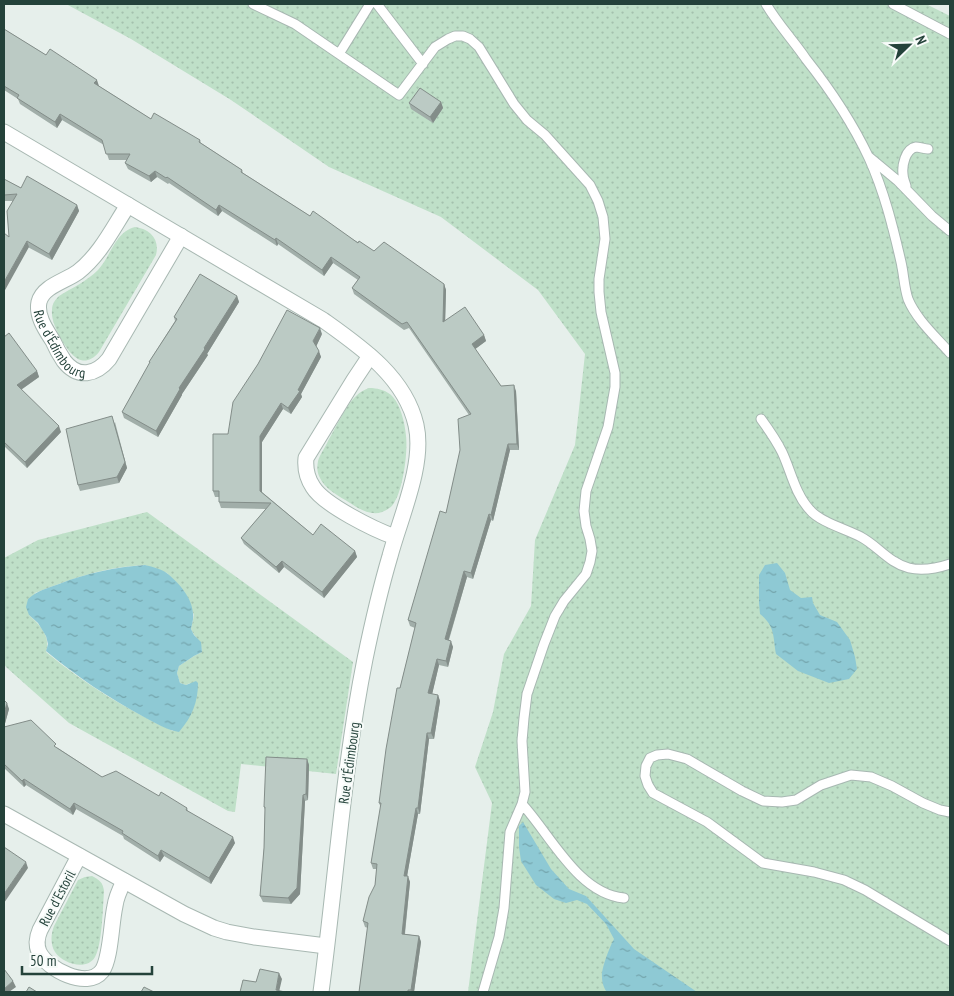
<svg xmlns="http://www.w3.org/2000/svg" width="954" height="996" viewBox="0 0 954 996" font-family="'PT Sans Narrow',sans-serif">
	<defs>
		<pattern id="grass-dots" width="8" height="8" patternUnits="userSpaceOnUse" patternTransform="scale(1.25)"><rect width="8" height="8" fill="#bfe0c8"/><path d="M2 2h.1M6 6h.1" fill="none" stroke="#a4c1ad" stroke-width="1.8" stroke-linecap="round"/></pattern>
		<pattern id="water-ripples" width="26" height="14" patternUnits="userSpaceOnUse" patternTransform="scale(1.25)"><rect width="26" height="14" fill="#8ec9d4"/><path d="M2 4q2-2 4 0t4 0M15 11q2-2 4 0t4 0" fill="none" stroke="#74a5ad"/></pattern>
	</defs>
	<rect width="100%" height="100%" fill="#e6efeb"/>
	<path fill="url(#grass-dots)" fill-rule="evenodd" d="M66,4H926L950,16V992H468L492,803L475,767L493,712L504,654L531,606L535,540L575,445L585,354L538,290L441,217L329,167L231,100L131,39Z
		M135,227C150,229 160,239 156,255L99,352C82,372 69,353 60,337C56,329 51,319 52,310C52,304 55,300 59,296C72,288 87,281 98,270C111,256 115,232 135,227Z
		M369,388C377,388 387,390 393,397C401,406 405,424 406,436C408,452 403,490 394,503C392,507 387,510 382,512C371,516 359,509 350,503C339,496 324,489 319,476C317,472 317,466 318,461C320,454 325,448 328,441C335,429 347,404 356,396C360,392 364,390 369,388Z
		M147,512L353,662L336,774L241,764L235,812L228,811L69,723L6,667L4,664V558L38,540ZM145,565L167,573L184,591L194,615L191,629C196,640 201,639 202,652L194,656L179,666L177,673L180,683L186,685L190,683L173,731C126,709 86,685 46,652C51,636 40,625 29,615L35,593C74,578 104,567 145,565Z
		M92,876C100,880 103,883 104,891C103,906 102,946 95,957C87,971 63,964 55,952C50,944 51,934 54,926L78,880L85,877Z"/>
	<path fill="url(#water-ripples)" d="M777,563L785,573L790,590L801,598L812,597L813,603L820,615L837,622L850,640L855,657L857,669L849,679L829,683L798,671L776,654C773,636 775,626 760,614L759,603V575L765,565Z
		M145,565C153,567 162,569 168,574C179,583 192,598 193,613C194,618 192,624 191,629L194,635L201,642L202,652L194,656L179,666L177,673L180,683L186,685L196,681L198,683C198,702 192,717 179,732C167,730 155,723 144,717C109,698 77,677 46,651L48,644L46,636L38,623L29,615L26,607L28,599C37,591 47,588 59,584C87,573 115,567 145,565Z
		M523,822L551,869L569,889L586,896L634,949L697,992H607C604,989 602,982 602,977C601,969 610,946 614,939L606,924L587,904L577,900L566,903L554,899L536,885L521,861L519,847V826Z"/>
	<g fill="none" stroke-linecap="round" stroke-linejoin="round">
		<g stroke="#a8b8b2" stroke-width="11">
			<path id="service" d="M253,4L295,24L399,95L435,47L448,39L455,36H463L470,39L479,47L514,104L527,120L545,135L590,185L598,201L603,217L605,239L599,279V292L601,312L615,373V387L608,427L586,491L584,511L586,526L590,539L592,551L590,562L586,574L564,601L555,616L544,644L527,694L524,718L522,741L525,792L522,804L510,832L504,908L499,937L483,992
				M377,4L423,64
				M766,4C777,23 793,40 806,59C829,88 853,124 869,158C884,191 893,227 901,262C904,275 904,287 908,299C916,319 936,337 950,353
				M893,4L950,34
				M339,54L370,4
				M869,157L898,181L932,216L950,231
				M906,186C905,182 903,179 903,174C902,166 905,149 916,147C919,147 925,149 928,149
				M761,419C769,430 776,440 782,452C791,471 795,494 810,510C820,522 846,529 861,537C878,546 889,563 909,568C922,571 938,568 950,564
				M522,804C550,834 578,894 624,898
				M950,812L940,810L923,803L892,786L871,777L851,775L821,785L796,800L782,802L763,801L742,791L687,759L668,754L657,755L650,758L646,766L645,776L648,785L653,793L707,822L763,863L814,872L844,880L865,890L950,941"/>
		</g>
		<g stroke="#a8b8b2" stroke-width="17">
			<g id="minor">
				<path d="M4,132L323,320C361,347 405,377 416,425C425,464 400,518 390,556C380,590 372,625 365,659C343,769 336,881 321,992"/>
				<path id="s1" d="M128,205C113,228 100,255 78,272C66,281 43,286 39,302C36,316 46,330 53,341C56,348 60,355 64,361C78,379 96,375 109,359L181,236"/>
				<path d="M370,356L354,380L306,458C305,468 307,478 313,487C324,505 375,530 395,537"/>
				<path d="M4,814L184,914L214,928L227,932L254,937L326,946"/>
				<path d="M79,856L40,930C37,937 36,945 39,952C47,969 87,990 102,971C111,958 111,923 115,906C116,897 120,889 124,881"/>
			</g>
		</g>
		<use href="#service" stroke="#fff" stroke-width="9"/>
		<use href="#minor" stroke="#fff" stroke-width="15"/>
	</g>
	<path fill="#a1aea9" d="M4,29L46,55L99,86L151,119L200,140L201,143L242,170L243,173L310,216L374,251L444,284L446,290L445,320L484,335L486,341L475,349L501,386L516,391L519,450H510L493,521L491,520L473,579L467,577L449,640L453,647L448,667L439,665L432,694L438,695L440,701L434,739H429L420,814H418L407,876L410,882L405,934L419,936L421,942L414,992H359L368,928L365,927L363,921L375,885L377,869H373L371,863L381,808L379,803L400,688L415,628L410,626L408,620L446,513L469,415L409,328L404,330L354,294L352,288L358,280L333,263L324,276L278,244L277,246L222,211L218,216L169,183L168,184L157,177L151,182L128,169L125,163L127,160H109L104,145L62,120L57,128L20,104L18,99L4,90Z
		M441,102L443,108L433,123L411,109L409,103Z
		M4,179L21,188L77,205L79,211L52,260L9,237L13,201H4Z
		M237,296L239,302L207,354L208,355L182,394V395L158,437L124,418L122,412L150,363L149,362L175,321L174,317Z
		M322,334L316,346L321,357L301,394L302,397L291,414L283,409L262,442V492L313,535L355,551L357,557L324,598L284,567L279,573L244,544L241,538L266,509L221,508L219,502V497H215L213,491L228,434Z
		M4,337L37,371L39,377L21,390L61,432L27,468L4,446Z
		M115,422L127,468L119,483L80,491L78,485Z
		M4,700L9,709L4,727L58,748L102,777L159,796L187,808L188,811L235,843L211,884L164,856L160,862L124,839L123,836L76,809L73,815L26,785L24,787L4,768Z
		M307,759L309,765L308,800L305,801L300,894L291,904L263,902L260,896L264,848L265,810L264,807Z"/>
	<path fill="#838d89" d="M97,80L99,86L97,89L94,83Z
		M441,102L443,108L433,123L430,117Z
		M60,114L62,120L57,128L55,122Z
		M155,171L157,177L151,182L149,176Z
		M77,205L79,211L52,260L49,254Z
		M219,205L222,211L218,216L216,210Z
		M276,238L278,244L277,246L275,240Z
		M27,241L29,247L4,292V282Z
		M331,257L333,263L324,276L322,270Z
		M444,284L446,290L445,328L443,322Z
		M237,296L239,302L207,354L208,355L182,394V395L158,437L156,431L179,388Z
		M320,328L322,334L316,347L313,341Z
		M484,335L486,341L474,350L472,344Z
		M319,351L321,357L301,394L302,397L291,414L288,408Z
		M37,371L39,377L19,391L17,385Z
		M514,385L516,391L519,450L517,444Z
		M281,403L283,409L262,442V497L260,491V436Z
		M112,416L127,468L119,483L117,477Z
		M59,426L61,432L27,468L25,462Z
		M508,444L510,450L493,521L491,515Z
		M489,514L491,520L473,579L471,573Z
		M355,551L357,557L324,598L322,592Z
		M282,561L284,567L279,573L276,567Z
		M464,571L467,577L447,645L445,639Z
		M451,641L453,647L448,667L446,661Z
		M437,659L439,665L431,699L428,693Z
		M438,695L440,701L434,739L431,733Z
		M7,703L9,709L4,727V714Z
		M427,733L429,739L420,814L418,808Z
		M307,759L309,765L308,800L306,794Z
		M24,779L26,785L24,787L22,781Z
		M303,795L305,801L300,894L291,904L288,898Z
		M74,803L76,809L73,815L70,809Z
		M416,808L418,814L406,882L404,876Z
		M233,837L235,843L211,884L209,878Z
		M161,850L164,856L160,862L158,856Z
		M26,862L28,868L4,903V894Z
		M408,876L410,882L404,940L402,934Z
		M419,936L421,942L414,992H412L411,990Z
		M279,973L282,979L279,992L276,990Z
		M13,981L16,987L9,992H4V989Z"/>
	<path fill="#bbcac4" stroke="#838d89" d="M4,29L46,55L50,49L97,80L94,83L151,119L154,113L200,140L199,142L242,170L241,172L310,216L313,211L358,243L359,241L374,251L384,242L444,284L443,322L465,307L484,335L472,344L501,386L514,385L517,444H508L491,515L489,514L471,573L464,571L445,639L451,641L446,661L437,659L428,693L438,695L431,733H427L418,808H416L404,876H408L402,934L419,936L411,990H408V992H359L368,923L363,921L369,897L375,885L377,864L371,863L381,803H379L386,749L397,688H400L416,623L408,620L440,511L446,513L460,450L458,419L471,414L407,322L402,324L352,288L360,277L331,257L322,270L276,238L275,240L219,205L216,210L167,177L166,178L155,171L149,176L125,163L130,154H106L102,140L60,114L55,122L17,98L19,95L4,86Z
		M420,88L441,102L430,117L409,103Z
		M27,176L77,205L49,254L27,241L4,282V233L9,237L7,211L17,194L4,195V179L21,188Z
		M200,274L237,296L204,348L205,349L179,388L180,389L156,431L122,412L150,362H149L177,319L174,317Z
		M287,310L320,328L313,341L319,351L298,390L300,391L288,408L281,403L260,436V491L313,535L321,524L355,551L322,592L282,561L276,567L241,538L271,503L219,502V491H213V434H228L233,402L258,364Z
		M9,333L37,371L17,385L59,426L25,462L4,442V337Z
		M112,416L125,462L117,477L78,485L66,429Z
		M4,700L7,703L4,714Z
		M31,720L56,744L54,746L102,777L116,771L159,796L161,792L187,808L186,810L233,837L209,878L161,850L158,856L122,833L123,831L74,803L70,809L24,779L22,781L4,764V727Z
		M266,757L307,759L306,794L303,795L297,888L288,898L260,896L264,848L265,807H264Z
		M4,847L26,862L4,894Z
		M4,969L13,981L4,989Z
		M260,969L279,973L276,990L285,992H240L243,980L256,982Z
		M29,987L37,992H26Z
		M144,987L154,992H141Z"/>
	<g text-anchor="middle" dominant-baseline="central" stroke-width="4" stroke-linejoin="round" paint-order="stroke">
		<g font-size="14" fill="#24423a" stroke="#f7fbf9">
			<text stroke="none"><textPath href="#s1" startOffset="184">Rue d'Édimbourg</textPath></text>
			<text transform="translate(349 763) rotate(-82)">Rue d'Édimbourg</text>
			<text transform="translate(57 898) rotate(-62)">Rue d'Estoril</text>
		</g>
	</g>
	<rect width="954" height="996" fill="none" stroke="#24423a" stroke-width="10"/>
	<g transform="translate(909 45) rotate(67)" stroke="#f7fbf9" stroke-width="4" paint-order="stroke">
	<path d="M0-4L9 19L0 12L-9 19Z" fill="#24423a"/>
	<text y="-8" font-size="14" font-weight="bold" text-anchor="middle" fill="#24423a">N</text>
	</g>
	<path d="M22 966v8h130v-8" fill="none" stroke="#24423a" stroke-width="2.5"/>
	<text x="30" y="966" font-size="15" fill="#24423a" stroke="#f7fbf9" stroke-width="4" paint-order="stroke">50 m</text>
</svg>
